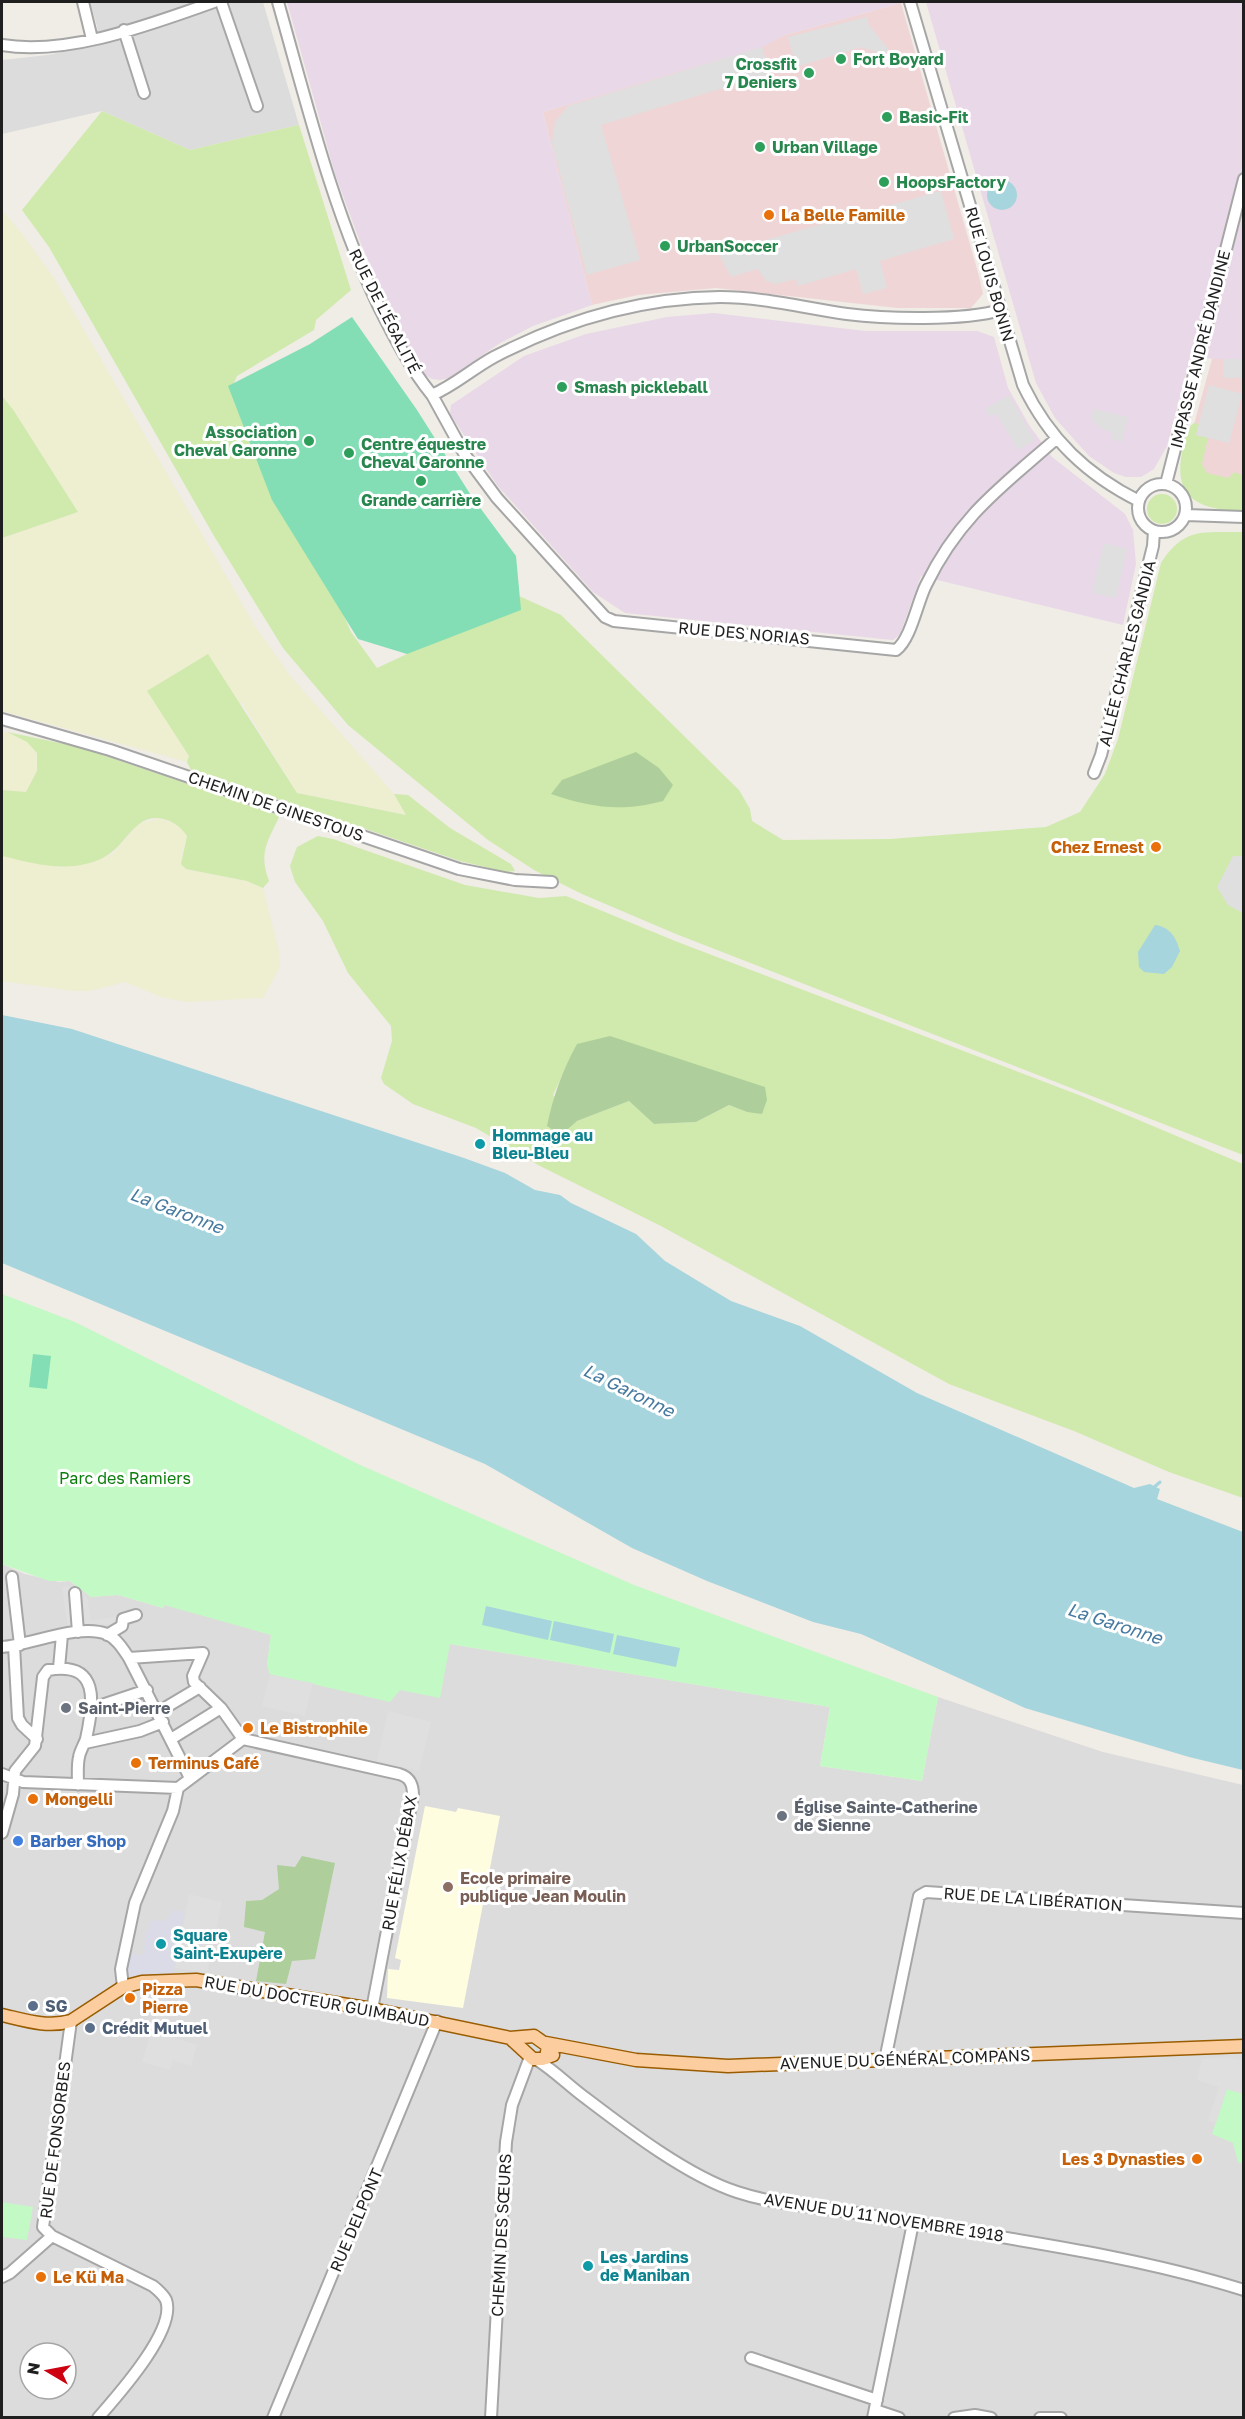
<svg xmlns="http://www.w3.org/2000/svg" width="1245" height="2419" viewBox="0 0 1245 2419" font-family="'Golos Text',sans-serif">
	<rect width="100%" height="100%" fill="#f0ece6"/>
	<path fill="#dddcdc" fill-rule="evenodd" d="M90,2H263L299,125L190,150L102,111L2,134V60L48,55L99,44L97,26Z
		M2,1564L25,1574L59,1582L70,1581L91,1597L118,1595L163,1608L164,1605L185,1608L271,1635L267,1665L270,1674L312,1682L400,1690L450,1644L830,1707L820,1766L922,1781L938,1697L1103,1752L1243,1785V2417H2ZM30,2353H66V2389H30Z"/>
	<path fill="#f0d5d6" d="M901,3L979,276L983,294L971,308H897L716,288L638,295L592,305L543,112L761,47L785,35Z
		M1212,359H1243V498L1204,496L1185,457Z"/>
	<path fill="#e9d8e7" d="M287,2H900L901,3L785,35L762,47L543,112L592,305L533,326L500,343L449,378L440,380L432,379L422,373L394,323L359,239L335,174Z
		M926,2H1243V359H1212L1191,354L1167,446L1154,469L1141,477H1126L1114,473L1089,456L1055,418L1036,383Z
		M714,313L865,331H977L994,337L1008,388L1029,425L1052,457L1125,514L1133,530L1136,564L1123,625L921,576L900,634L893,640L625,613L593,592L497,485L450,414L451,405L524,356L586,334L667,317Z"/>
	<path fill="#fffde0" d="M425,1806L456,1812L458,1808L500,1816L463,2008L387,1998L388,1969L399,1970L401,1960L395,1958Z"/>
	<path fill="#eeeed1" d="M2,210L23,235L54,278L255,626L289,674L394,794L407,815L297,793L242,703L148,691L189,756L187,762L2,711V538L78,512L14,411L2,396Z
		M2,730L27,742L37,753V771L26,792L2,790Z
		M160,818L182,827L187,836L182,855L186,869L247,881L263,888L279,951L280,967L263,998L186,1002L161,997L125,982L90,991H73L2,981V856L60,867L94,862L112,854L140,823Z"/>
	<path fill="#cfeaac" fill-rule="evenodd" d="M102,111L190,150L299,125L351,290L316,320L314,330L237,376L232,387L319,558L351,632L377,668L407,654L418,642L508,591L561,615L739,790L750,809L752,821L783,840L890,839L1046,827L1080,812L1105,774L1118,739L1161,563C1185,526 1203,533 1243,532V1155L676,934L582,894L534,870L488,840L348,725L283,648L214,536L49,247L22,210Z
		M2,396L14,411L78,512L2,538Z
		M1194,423L1199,424L1196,435L1208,438L1202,464L1207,473L1228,478L1235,472L1243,476V512C1200,509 1171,500 1183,448C1185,439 1186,428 1194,423Z
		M1147 509a15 15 0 1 1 30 0a15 15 0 1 1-30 0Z
		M208,654L297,793L406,815L394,794L408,795L450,828L511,864L515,871L506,872L460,861L191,770L187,762L189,756L147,691Z
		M7,732L79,747L280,815C268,841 258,852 269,881L263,888L247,881L186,869L181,864L187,836C178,821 155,811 139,824C123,838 116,855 93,862C62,872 32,863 2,856V790L26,792L37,771V753L27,742Z
		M318,836L333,839L465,885L539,898L566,896L675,941L1084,1097L1243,1164V1498L1169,1472L1074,1431L949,1384L661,1226L540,1166L476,1128L413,1104L384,1084L381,1078L392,1041L391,1026L348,973L323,921L295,882L290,866L297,847ZM577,1044L707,1069L728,1077L747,1112L729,1105L696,1122L654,1124L629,1101L577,1121L553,1095Z"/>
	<path fill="#aecf9b" d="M636,752L659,768L673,785L663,801C622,812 592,808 551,794L562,780Z
		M610,1036L765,1087L767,1100L762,1114L747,1112L729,1105L696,1122L654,1124L629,1101L577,1121L561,1135L547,1126C553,1097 562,1071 577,1044Z
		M302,1856L335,1863L315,1959L292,1961L286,1984L256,1981L265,1932L244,1927L246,1901L262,1900L279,1889L277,1865L295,1867Z"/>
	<path fill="#c3f9c4" d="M2,1294L75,1322L358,1464L634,1585L938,1697L922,1781L820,1766L830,1707L450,1644L440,1698L400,1690L390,1702L270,1674L267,1665L271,1635L164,1605L163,1608L118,1595L91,1597L70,1581H49L2,1564Z
		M1227,2089L1243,2094V2164L1238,2162L1233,2143L1212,2134Z
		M2,2202L33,2207L27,2240L2,2237Z"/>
	<path fill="#84deb5" d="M352,317L417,410L472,497L516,556L521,610L407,654L358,639L272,500L228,386L310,344Z
		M33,1354L51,1356L47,1389L29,1387Z"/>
	<path fill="#dfdfdf" d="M867,17L869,25L888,49L885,55L861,47L796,67L788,37Z
		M762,47L770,74L601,125L640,260L587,275L552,143L555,122L568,106Z
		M941,191L954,239L880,261L887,288L863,294L856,269L798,286L796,279L776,284L766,281L758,269L731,277L718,253Z
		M1223,359H1243V378H1223Z
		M1209,385L1242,394L1229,443L1196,435Z
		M1009,395L1035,440L1018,450L996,413L990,417L985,409Z
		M1093,409L1128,417L1122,442L1111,439L1112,432L1101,429L1091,419Z
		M1104,543L1127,549L1116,598L1092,593Z
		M1233,856H1243V913L1228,905L1217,887Z
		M68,1586L81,1590L88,1599L91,1621L120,1616L119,1623L68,1628L62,1587Z
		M270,1675L313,1683L305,1716L262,1706Z
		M388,1711L431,1722L419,1771L377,1761Z
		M189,1894L222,1902L207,1973L175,1968Z
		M161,1998L170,2001L160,2033L197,2045L191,2066L173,2060L170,2070L142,2062Z
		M1226,2058L1243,2060V2094L1227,2089L1216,2123L1208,2121L1219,2087L1197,2080L1202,2059Z"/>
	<path fill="#dadbe6" d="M174,1910L184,1912L173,1976L133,1978L126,1975L127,1953L144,1955L145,1931H148L151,1920L165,1921Z"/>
	<path fill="#a6d5dd" d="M987 195a15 15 0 1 1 30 0a15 15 0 1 1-30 0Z
		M1155,925C1170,927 1176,937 1180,951L1172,967L1164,974L1144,972L1139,967L1138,952Z
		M2,1015L72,1029L464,1158L505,1173L535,1190L560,1195L571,1203L636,1234L665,1261L731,1301L800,1326L917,1393L1134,1488L1150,1484L1160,1489L1157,1499L1243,1532V1770L1189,1757L1025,1708L861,1634L813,1622L707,1581L632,1548L485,1464L2,1263Z
		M486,1606L552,1621L548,1640L482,1625Z
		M554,1621L614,1634L610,1653L550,1640Z
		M617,1635L680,1648L676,1667L613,1654Z"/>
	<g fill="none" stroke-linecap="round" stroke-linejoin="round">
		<path stroke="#a6d5dd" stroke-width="3" d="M1152,1489L1160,1482"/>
		<g stroke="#a6a6a6" stroke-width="14">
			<path id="minor" d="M83,2L92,39
				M221,2L257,106
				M278,2C307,104 332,208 378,305C394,337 410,368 432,395C455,385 472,369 494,357C565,320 640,298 720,297C762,297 805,308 847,314C886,319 963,321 1001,310
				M910,2L1023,385C1049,439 1087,475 1139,501
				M124,30L144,93
				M2,45C69,56 151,24 214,2
				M432,395L465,455L497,498L605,617L614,621L896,650C911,639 917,603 926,585C959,517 1000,488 1056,439
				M1166,484L1244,179
				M1138 508a24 24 0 1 1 48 0a24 24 0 1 1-48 0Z
				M1186,515L1244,517
				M2,719L110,750L459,869L515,880L552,882
				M1094,773L1101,755L1153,546L1154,531
				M12,1577L20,1645
				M75,1593L78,1632
				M107,1635L122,1626L123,1619L136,1615
				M14,1646L18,1718L22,1725L37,1739
				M2,1647C31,1645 79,1623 107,1634C117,1639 123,1649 129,1658L190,1778
				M129,1658L203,1653L193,1676L194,1682L221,1708L243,1739
				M59,1668L62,1635
				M90,1709L147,1690
				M158,1712L200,1687
				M171,1739L221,1708
				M243,1739L399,1774C410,1777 413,1784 413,1795L372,2009
				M85,1743L140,1731L163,1722
				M2,1774L23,1782L178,1788L243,1739
				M2,1833L13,1794L15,1771L35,1746L43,1677L48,1670C100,1661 94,1702 86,1739C84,1745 80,1751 79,1757C77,1766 78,1776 78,1785
				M123,1987L121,1969L135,1903L173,1811L178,1788
				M71,2021L43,2227L52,2236L153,2286C158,2290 163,2294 166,2300C177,2330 117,2396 98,2418
				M537,2060C555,2071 570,2087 587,2099C629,2131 688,2176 737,2192C776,2205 821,2207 862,2214C990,2237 1119,2251 1244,2290
				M885,2060L919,1896L926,1892L1244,1913
				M2,2277L10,2273L52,2236
				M751,2358L877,2400
				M875,2410L899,2418
				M273,2418L437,2021
				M491,2418L506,2142L512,2105L530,2057
				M873,2418L913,2223
				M954,2418L975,2415L991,2418
				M1040,2418H1061"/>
		</g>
		<g stroke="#9a5c01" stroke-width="15">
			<path id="major" d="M2,2015C24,2020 47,2028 71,2021L123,1987L142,1982L196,1980L372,2009L510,2038L534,2036L548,2046L546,2058
				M510,2038L533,2059H542L553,2055
				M546,2043L636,2060L728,2066L1244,2046"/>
		</g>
		<use href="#minor" stroke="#fff" stroke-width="10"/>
		<use href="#major" stroke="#fbcd9f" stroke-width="12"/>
	</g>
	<g fill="#2e9e5b" stroke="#fff" stroke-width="2">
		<circle cx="841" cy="59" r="6"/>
		<circle cx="809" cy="73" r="6"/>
		<circle cx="887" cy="117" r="6"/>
		<circle cx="760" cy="147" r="6"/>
		<circle cx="884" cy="182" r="6"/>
		<circle cx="665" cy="246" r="6"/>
		<circle cx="562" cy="387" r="6"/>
		<circle cx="309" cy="441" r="6"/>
		<circle cx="349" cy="453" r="6"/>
		<circle cx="421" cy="481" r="6"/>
	</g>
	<g fill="#e8710a" stroke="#fff" stroke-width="2">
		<circle cx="769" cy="215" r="6"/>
		<circle cx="1156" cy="847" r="6"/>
		<circle cx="248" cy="1728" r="6"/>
		<circle cx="136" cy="1763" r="6"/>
		<circle cx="33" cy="1799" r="6"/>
		<circle cx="130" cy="1998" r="6"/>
		<circle cx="1197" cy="2159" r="6"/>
		<circle cx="41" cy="2277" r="6"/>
	</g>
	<g fill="#0f9aa8" stroke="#fff" stroke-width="2">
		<circle cx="480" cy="1144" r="6"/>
		<circle cx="161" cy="1944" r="6"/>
		<circle cx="588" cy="2266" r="6"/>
	</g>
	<g fill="#6b7280" stroke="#fff" stroke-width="2">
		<circle cx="66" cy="1708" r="6"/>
		<circle cx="782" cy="1816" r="6"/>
	</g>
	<circle fill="#3f7fe0" stroke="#fff" stroke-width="2" cx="18" cy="1841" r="6"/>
	<circle fill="#8d6e63" stroke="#fff" stroke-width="2" cx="448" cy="1887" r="6"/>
	<g fill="#5c6f8a" stroke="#fff" stroke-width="2">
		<circle cx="33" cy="2006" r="6"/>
		<circle cx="90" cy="2028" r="6"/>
	</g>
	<g text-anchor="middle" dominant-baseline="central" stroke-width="6" stroke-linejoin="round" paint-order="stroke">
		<g font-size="16" font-weight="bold" fill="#27864d" stroke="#fff" text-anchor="start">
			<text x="853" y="59">Fort Boyard</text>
			<text x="797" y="64" text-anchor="end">Crossfit<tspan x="797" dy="18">7 Deniers</tspan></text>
			<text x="899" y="117">Basic-Fit</text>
			<text x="772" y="147">Urban Village</text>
			<text x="896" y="182">HoopsFactory</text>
			<text x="677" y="246">UrbanSoccer</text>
			<text x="574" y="387">Smash pickleball</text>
			<text x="297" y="432" text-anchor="end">Association<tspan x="297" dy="18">Cheval Garonne</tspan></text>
			<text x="361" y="444">Centre équestre<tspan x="361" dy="18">Cheval Garonne</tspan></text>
			<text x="421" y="500" text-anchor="middle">Grande carrière</text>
		</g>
		<g font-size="16" font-weight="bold" fill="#c56008" stroke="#fff" text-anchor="start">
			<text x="781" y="215">La Belle Famille</text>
			<text x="1144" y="847" text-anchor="end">Chez Ernest</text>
			<text x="260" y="1728">Le Bistrophile</text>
			<text x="148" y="1763">Terminus Café</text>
			<text x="45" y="1799">Mongelli</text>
			<text x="142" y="1989">Pizza<tspan x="142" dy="18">Pierre</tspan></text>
			<text x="1185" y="2159" text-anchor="end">Les 3 Dynasties</text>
			<text x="53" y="2277">Le Kü Ma</text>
		</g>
		<g font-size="16" fill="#1f1f1f" stroke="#fff">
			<text transform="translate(990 274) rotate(74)">RUE LOUIS BONIN</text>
			<text transform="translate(385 311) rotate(63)">RUE DE L'ÉGALITÉ</text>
			<text transform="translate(1200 349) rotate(-76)">IMPASSE ANDRÉ DANDINE</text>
			<text transform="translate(744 633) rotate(5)">RUE DES NORIAS</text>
			<text transform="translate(1127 653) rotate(-76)">ALLÉE CHARLES GANDIA</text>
			<text transform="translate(276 806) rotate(19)">CHEMIN DE GINESTOUS</text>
			<text transform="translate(399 1863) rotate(-80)">RUE FÉLIX DÉBAX</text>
			<text transform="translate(1033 1899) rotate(4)">RUE DE LA LIBÉRATION</text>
			<text transform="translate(317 2001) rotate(10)">RUE DU DOCTEUR GUIMBAUD</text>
			<text transform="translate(905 2059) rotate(-2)">AVENUE DU GÉNÉRAL COMPANS</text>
			<text transform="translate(55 2140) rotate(-83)">RUE DE FONSORBES</text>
			<text transform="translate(884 2217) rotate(9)">AVENUE DU 11 NOVEMBRE 1918</text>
			<text transform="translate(356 2220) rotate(-67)">RUE DELPONT</text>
			<text transform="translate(501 2235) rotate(-87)">CHEMIN DES SŒURS</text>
		</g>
		<g font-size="16" font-weight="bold" fill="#0d838f" stroke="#fff" text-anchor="start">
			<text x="492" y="1135">Hommage au<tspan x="492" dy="18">Bleu-Bleu</tspan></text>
			<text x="173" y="1935">Square<tspan x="173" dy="18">Saint-Exupère</tspan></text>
			<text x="600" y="2257">Les Jardins<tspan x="600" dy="18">de Maniban</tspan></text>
		</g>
		<g font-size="16" fill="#0c7e0d" stroke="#fff">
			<text x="125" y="1478">Parc des Ramiers</text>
		</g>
		<g font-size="16" font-weight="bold" fill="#5b616d" stroke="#fff" text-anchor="start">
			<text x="78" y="1708">Saint-Pierre</text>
			<text x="794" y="1807">Église Sainte-Catherine<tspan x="794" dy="18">de Sienne</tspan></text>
		</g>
		<g font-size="16" font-weight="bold" fill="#366cbe" stroke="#fff" text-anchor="start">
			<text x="30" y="1841">Barber Shop</text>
		</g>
		<g font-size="16" font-weight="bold" fill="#785e54" stroke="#fff" text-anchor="start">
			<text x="460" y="1878">Ecole primaire<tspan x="460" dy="18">publique Jean Moulin</tspan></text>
		</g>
		<g font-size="16" font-weight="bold" fill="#4e5e75" stroke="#fff" text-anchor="start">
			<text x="45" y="2006">SG</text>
			<text x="102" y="2028">Crédit Mutuel</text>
		</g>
		<g font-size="18" font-style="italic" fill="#46799f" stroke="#fff">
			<text transform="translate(177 1210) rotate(21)">La Garonne</text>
			<text transform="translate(629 1390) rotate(26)">La Garonne</text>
			<text transform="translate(1115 1623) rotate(18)">La Garonne</text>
		</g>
	</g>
	<rect width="1245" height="2419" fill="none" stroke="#1f1f1f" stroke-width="6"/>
	<g transform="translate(48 2371) rotate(280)"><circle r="28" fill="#ffffff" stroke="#a5a5a5" stroke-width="1.5"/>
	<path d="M0-4.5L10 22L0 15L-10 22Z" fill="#cd0110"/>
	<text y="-9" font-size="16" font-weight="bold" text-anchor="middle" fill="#1f1f1f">N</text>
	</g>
</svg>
